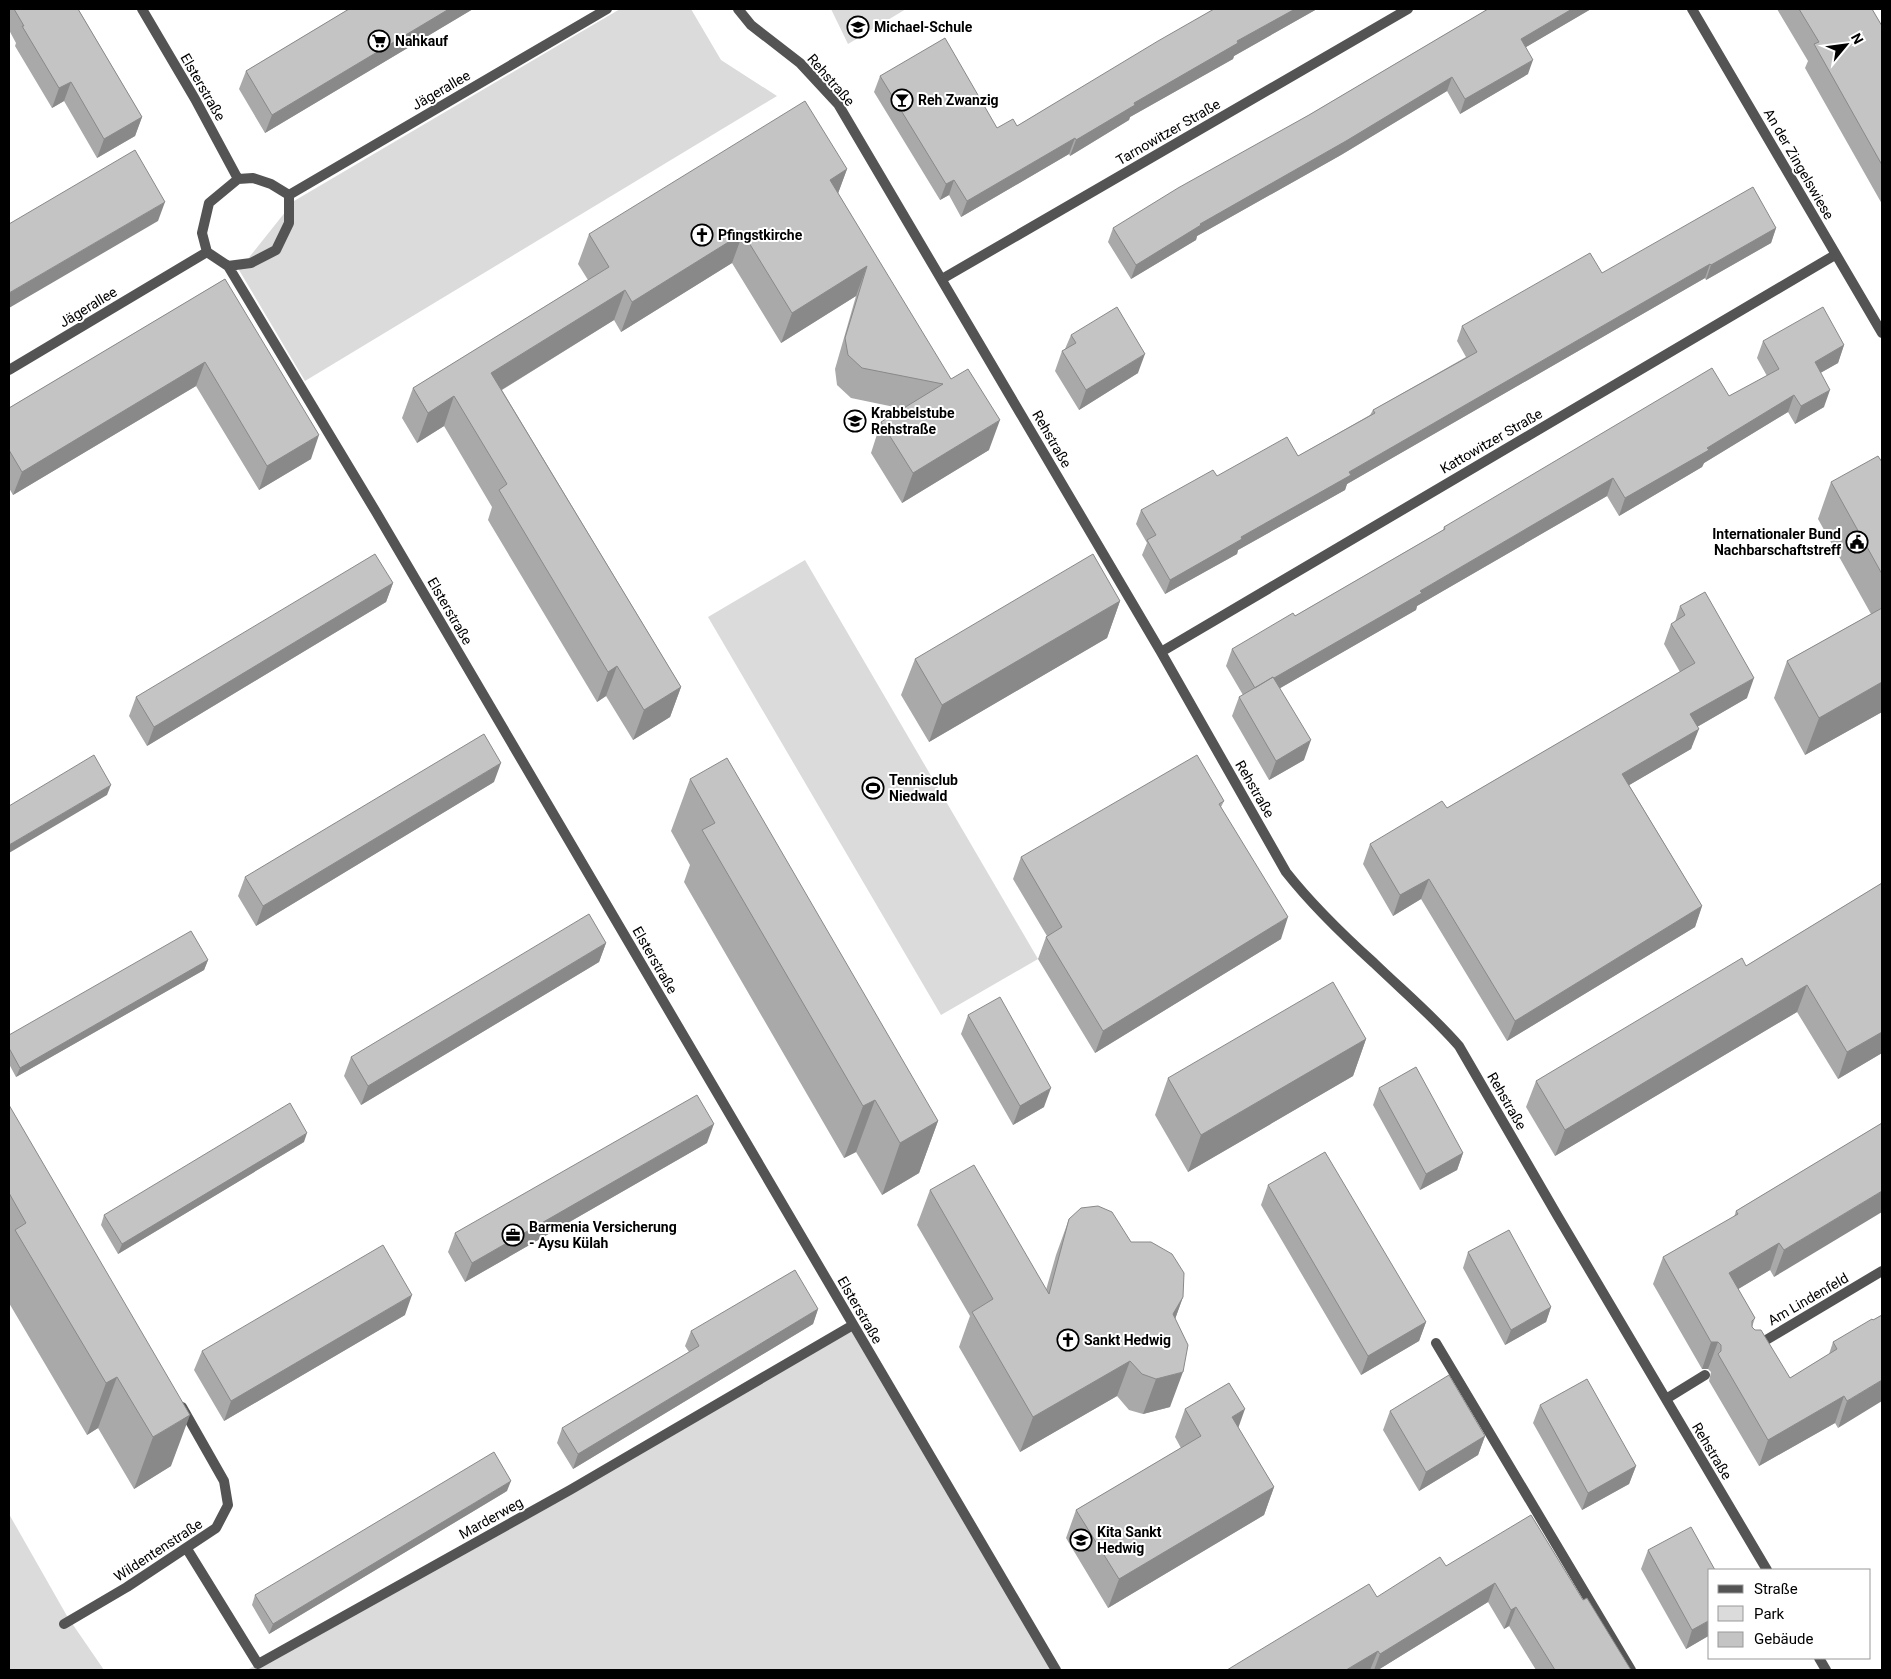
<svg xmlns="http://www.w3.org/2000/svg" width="1891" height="1679" viewBox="0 0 1891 1679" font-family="Roboto,sans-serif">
	<rect width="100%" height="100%" fill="#fff"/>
	<path fill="#dbdbdb" d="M620,9H691L721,60L777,96L305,381L239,270L294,201Z
		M831,9H906L848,44Z
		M805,560L1038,959L941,1015L708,617Z
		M853,1325L1056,1670H247L258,1664Z
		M9,1514L67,1616L104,1670H9Z"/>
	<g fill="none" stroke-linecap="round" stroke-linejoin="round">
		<path stroke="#545454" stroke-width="10" d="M1436,1343L1631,1670"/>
		<path stroke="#545454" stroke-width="10" d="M142,9L195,99L238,179
			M738,9L751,25L800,63L838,104L1161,652L1286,872C1312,905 1343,935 1374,963C1403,991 1433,1016 1459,1046L1557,1215L1767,1570
			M1692,9L1882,333
			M253,178L271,184L289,195V223L276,250L251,263L228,266L207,252L202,233L209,203L238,179Z
			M289,195L607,9
			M228,266L376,512L1056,1670
			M942,279L1408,9
			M9,370L207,252
			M1161,652L1835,255
			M1756,1346L1882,1271
			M1666,1399L1705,1375
			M187,1549L258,1664L570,1490L853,1325
			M64,1624L127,1587L216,1528L228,1505L224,1481L182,1407
			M1819,1658L1826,1670"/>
	</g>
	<path fill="#a9a9a9" d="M9,9H78L142,117L135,136L97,158L64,101L52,108L15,46L16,43L9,30Z
		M349,9H473L265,133L239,89L246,71Z
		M1214,9H1317L1234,56L1233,59L1130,117L1129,120L1070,156L1069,154L961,217L949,195L940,200L874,92L880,76L997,128L1017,126Z
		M1488,9H1591L1526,47L1528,74L1460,114L1447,91L1341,155L1197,236L1196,240L1131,279L1108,242L1113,228L1309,115Z
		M1777,9H1872L1882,26V204L1805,68L1808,61Z
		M847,169L838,193L989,450L902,503L871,453L881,422L904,409L851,398L837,385L835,369L856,296L781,343L732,263L621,332L614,320L502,390L681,687L670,717L633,740L606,696L597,702L488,520L492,507L444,426L417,443L402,418L413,388L588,280L578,264L589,234Z
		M1776,228L1771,243L1706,280L1705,278L1347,484L1345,490L1238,550L1237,554L1165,594L1142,555L1147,543L1136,524L1141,510L1217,476L1298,456L1370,415L1373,410L1466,357L1457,341L1462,326L1602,273Z
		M225,279L311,459L259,490L196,386L13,495L9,488V408Z
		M1071,335L1138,373L1079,410L1055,371L1062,351L1065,349Z
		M1763,341L1844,345L1838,363L1820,373L1824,407L1795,424L1788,412L1704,463L1702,467L1619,516L1607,496L1417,606L1416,610L1280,688L1304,760L1269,780L1232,716L1239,697L1243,695L1226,666L1232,649L1295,616L1443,530L1444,527L1729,396L1767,376L1757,358Z
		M1882,462V712L1805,755L1774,698L1787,661L1871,614L1818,519L1831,482Z
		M393,583L386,602L147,746L129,716L136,697Z
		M1120,601L1107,638L929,742L901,695L915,659Z
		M1680,606L1747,698L1697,727L1691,749L1629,785L1702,906L1695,927L1507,1041L1421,899L1393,916L1363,864L1370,844L1447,808L1680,672L1664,644L1671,624L1675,622Z
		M690,779L938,1121L919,1173L882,1195L856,1152L844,1158L684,882L690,865L671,831Z
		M494,782L256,926L238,896L245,877Z
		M1224,801L1221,807L1281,939L1095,1053L1038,959L1046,937L1047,936L1013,879L1021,857Z
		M1882,883V1053L1838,1079L1797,1012L1555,1156L1526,1107L1536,1081L1746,966Z
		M606,943L599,962L361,1105L344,1076L351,1057Z
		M208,960L204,970L16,1077L9,1064V1035Z
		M968,1015L1044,1107L1013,1125L961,1034Z
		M1366,1039L1353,1076L1188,1172L1155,1115L1168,1078Z
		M1379,1088L1463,1153L1457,1170L1420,1190L1373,1105Z
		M9,1105L171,1466L134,1489L98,1428L87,1435L9,1303Z
		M1882,1123L1774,1277L1770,1270L1738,1289L1755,1318L1752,1327L1790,1378L1829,1354L1833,1342L1882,1315L1838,1428L1835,1423L1759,1466L1709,1381L1711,1372L1708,1369H1702L1653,1284L1663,1257L1734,1217L1736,1211Z
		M304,1142L118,1254L101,1225L104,1215Z
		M707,1143L465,1282L448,1252L455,1233Z
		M1268,1185L1426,1322L1419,1341L1361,1375L1261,1205Z
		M930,1190L1046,1290L1056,1255L1069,1219L1131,1242L1183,1297L1175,1319L1170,1407L1143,1414L1129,1410L1117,1396L1020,1452L959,1347L970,1316L917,1225Z
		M1468,1252L1551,1307L1546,1322L1505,1345L1463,1268Z
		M818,1309L813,1324L573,1469L557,1443L562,1428L689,1352L685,1346L691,1331Z
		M405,1315L224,1421L194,1370L202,1351Z
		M1540,1405L1636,1466L1629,1484L1582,1510L1533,1423Z
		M1185,1409L1238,1428L1274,1487L1264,1515L1108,1608L1066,1538L1076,1510L1181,1448L1175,1437Z
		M1390,1411L1485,1436L1478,1455L1419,1491L1383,1430Z
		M507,1491L269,1634L252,1605L255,1595Z
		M1648,1550L1710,1635L1686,1649L1641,1569Z
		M1446,1566L1583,1600L1631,1670H1536L1509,1626L1504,1629L1488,1602L1378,1670H1227L1377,1597Z"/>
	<path fill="#898989" d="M449,9H473L265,133L272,115Z
		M1295,9H1317L1234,56L1233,59L1130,117L1129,120L1070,156L1076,140L1134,103L1237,41Z
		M1572,9H1591L1516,53L1521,39Z
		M1533,60L1528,74L1460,114L1465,99Z
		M1452,77L1447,91L1341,155L1197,236L1196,240L1131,279L1136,265L1200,224Z
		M71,82L64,101L52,108L59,88Z
		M142,117L135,136L97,158L104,139Z
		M1075,138L1069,154L961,217L967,201Z
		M847,169L836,199L830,180Z
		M954,180L949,195L940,200L946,184Z
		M165,202L158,221L9,308V293Z
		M1776,228L1771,243L1706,280L1711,265Z
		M743,233L732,263L621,332L632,302Z
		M1710,264L1705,278L1347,484L1345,490L1238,550L1237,554L1165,594L1170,580L1241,537L1349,472Z
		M867,266L856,296L781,343L792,313Z
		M625,290L614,320L480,403L491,373Z
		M1844,345L1838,363L1808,380L1815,362Z
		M1145,354L1138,373L1079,410L1086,390Z
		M205,362L196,386L13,495L22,472Z
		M1830,390L1824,407L1795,424L1801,406Z
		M1794,395L1788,412L1704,463L1702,467L1619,516L1625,498Z
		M454,396L444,426L417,443L428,413Z
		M1000,420L989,450L902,503L913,473Z
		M319,435L311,459L259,490L267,466Z
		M1613,478L1607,496L1417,606L1416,610L1249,706L1256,689L1420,591Z
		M393,583L386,602L147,746L154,727Z
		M1120,601L1107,638L929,742L942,705Z
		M617,666L606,696L597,702L608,672Z
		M1754,678L1747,698L1683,735L1690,714Z
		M1882,682V712L1805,755L1819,718Z
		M681,687L670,717L633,740L644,710Z
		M1699,729L1691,749L1614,794L1622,774Z
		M1311,740L1304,760L1269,780L1276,761Z
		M501,763L494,782L256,926L263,906Z
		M111,785L107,795L9,853V845Z
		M1429,879L1421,899L1393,916L1400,895Z
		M1702,906L1695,927L1507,1041L1515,1021Z
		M1288,917L1281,939L1095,1053L1103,1031Z
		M606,943L599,962L361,1105L368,1086Z
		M208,960L204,970L16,1077L20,1068Z
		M1807,985L1797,1012L1555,1156L1565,1130Z
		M1882,1032V1053L1838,1079L1847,1052Z
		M1366,1039L1353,1076L1188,1172L1201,1135Z
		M1051,1088L1044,1107L1013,1125L1020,1106Z
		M875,1100L856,1152L844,1158L863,1106Z
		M938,1121L919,1173L882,1195L900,1143Z
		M714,1124L707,1143L465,1282L472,1263Z
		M307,1133L304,1142L118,1254L122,1244Z
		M1463,1153L1457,1170L1420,1190L1426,1174Z
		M1882,1191V1212L1774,1277L1784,1250Z
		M1779,1243L1770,1270L1720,1300L1729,1273Z
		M412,1295L405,1315L224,1421L231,1401Z
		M1183,1297L1170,1333L1173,1314Z
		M1551,1307L1546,1322L1505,1345L1511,1330Z
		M818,1309L813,1324L573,1469L578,1454Z
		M1426,1322L1419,1341L1361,1375L1368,1356Z
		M1711,1342H1718L1708,1369H1702Z
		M1130,1361L1117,1396L1020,1452L1033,1417Z
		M1183,1372L1170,1407L1143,1414L1156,1379Z
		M117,1377L98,1428L87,1435L106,1383Z
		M1882,1380V1401L1838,1428L1847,1401Z
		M1844,1396L1835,1423L1759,1466L1768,1440Z
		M1245,1409L1235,1437L1232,1417Z
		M190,1415L171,1466L134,1489L153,1437Z
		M1485,1436L1478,1455L1419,1491L1426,1472Z
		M1636,1466L1629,1484L1582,1510L1588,1493Z
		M511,1481L507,1491L269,1634L273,1624Z
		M1274,1487L1264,1515L1108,1608L1119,1579Z
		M1495,1583L1488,1602L1378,1670H1374L1380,1654Z
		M1516,1607L1509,1626L1504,1629L1511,1610Z
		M1710,1620V1635L1686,1649L1692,1630Z
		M1378,1651L1370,1670H1346Z"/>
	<path fill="#c4c4c4" stroke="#898989" d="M14,9H78L142,117L104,139L71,82L59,88L22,26H24Z
		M349,9H449L272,115L246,71Z
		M1214,9H1295L1237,41L1238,43L1134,103L1135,105L1076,140L1075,138L967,201L954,180L946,184L880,76L945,38L997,128L1013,119L1017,126L1158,41Z
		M1488,9H1572L1521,39L1533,60L1465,99L1452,77L1346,141L1200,224L1201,225L1136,265L1113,228L1178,188L1309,115Z
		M1799,9H1872L1882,26V165L1814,44L1819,42Z
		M805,101L847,169L830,180L951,379L968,369L1000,420L913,473L881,422L943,384L862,368L848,355L845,338L867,266L792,313L743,233L632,302L625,290L491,373L681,687L644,710L617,666L608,672L499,490L507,484L454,396L428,413L413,388L609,267L589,234Z
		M135,150L165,202L9,293V224Z
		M1753,187L1776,228L1711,265L1710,264L1349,472L1351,475L1241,537L1242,539L1170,580L1147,540L1156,535L1141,510L1213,470L1217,476L1287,437L1298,456L1375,413L1373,410L1477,352L1462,326L1590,253L1602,273Z
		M225,279L319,435L267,466L205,362L22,472L9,450V408Z
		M1117,307L1145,354L1086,390L1062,351L1076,343L1071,335Z
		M1823,307L1844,345L1815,362L1830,390L1801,406L1794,395L1707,448L1709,450L1625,498L1613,478L1420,591L1422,593L1274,678L1273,677L1255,688L1232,649L1293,613L1295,616L1445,529L1444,527L1712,368L1729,396L1779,369L1763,341Z
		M1878,456L1882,462V574L1831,482Z
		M375,554L393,583L154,727L136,697Z
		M1093,554L1120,601L942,705L915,659Z
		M1705,592L1754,678L1690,714L1699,729L1622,774L1702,906L1515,1021L1429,879L1400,895L1370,844L1442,801L1447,808L1695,663L1671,624L1685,615L1680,606Z
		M1882,608V682L1819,718L1787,661Z
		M1273,677L1311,740L1276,761L1239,697Z
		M484,734L501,763L263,906L245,877Z
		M94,755L111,785L9,845V806Z
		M1197,755L1224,801L1219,804L1288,917L1103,1031L1046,937L1062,927L1021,857Z
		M727,758L938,1121L900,1143L875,1100L863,1106L702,830L715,823L690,779Z
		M1882,883V1032L1847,1052L1807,985L1565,1130L1536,1081L1742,958L1746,966Z
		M589,914L606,943L368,1086L351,1057Z
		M191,931L208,960L20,1068L9,1048V1035Z
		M1333,982L1366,1039L1201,1135L1168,1078Z
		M1000,997L1051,1088L1020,1106L968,1015Z
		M1416,1067L1463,1153L1426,1174L1379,1088Z
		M697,1095L714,1124L472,1263L455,1233Z
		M290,1103L307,1133L122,1244L104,1215Z
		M9,1105L190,1415L153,1437L117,1377L106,1383L15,1230L26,1223L9,1193Z
		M1882,1123V1191L1784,1250L1779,1243L1729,1273L1755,1318L1752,1321V1327L1755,1330H1761L1790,1378L1837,1349L1833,1342L1872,1319L1873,1320L1882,1315V1380L1847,1401L1844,1396L1768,1440L1718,1354L1721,1351V1345L1718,1342H1711L1663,1257L1738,1214L1736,1211Z
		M1325,1152L1426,1322L1368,1356L1268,1185Z
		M974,1165L1049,1294L1069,1219L1081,1208L1098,1206L1112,1212L1131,1242H1151L1172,1254L1184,1273L1183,1297L1173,1314L1188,1345L1183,1372L1156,1379L1142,1374L1130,1361L1033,1417L972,1312L993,1299L930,1190Z
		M1509,1230L1551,1307L1511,1330L1468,1252Z
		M383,1245L412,1295L231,1401L202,1351Z
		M795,1270L818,1309L578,1454L562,1428L699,1346L691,1331Z
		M1449,1375L1485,1436L1426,1472L1390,1411Z
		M1587,1379L1636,1466L1588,1493L1540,1405Z
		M1229,1383L1245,1409L1232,1417L1274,1487L1119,1579L1076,1510L1201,1436L1185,1409Z
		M494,1452L511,1481L273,1624L255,1595Z
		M1531,1515L1583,1600L1587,1598L1631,1670H1555L1516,1607L1511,1610L1495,1583L1380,1654L1378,1651L1346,1670H1227L1369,1584L1377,1597L1440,1557L1446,1566Z
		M1691,1527L1715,1570H1710V1620L1692,1630L1648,1550Z"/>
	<defs>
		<g id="school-ring" transform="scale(1.125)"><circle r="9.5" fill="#fff" stroke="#000" stroke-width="1.5"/><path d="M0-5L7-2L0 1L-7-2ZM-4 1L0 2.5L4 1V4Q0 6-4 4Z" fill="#000"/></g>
		<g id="supermarket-ring" transform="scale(1.125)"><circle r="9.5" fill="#fff" stroke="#000" stroke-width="1.5"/><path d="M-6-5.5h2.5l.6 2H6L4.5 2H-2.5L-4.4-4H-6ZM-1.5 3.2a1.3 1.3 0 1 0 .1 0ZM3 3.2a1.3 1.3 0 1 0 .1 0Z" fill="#000"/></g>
		<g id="bar-ring" transform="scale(1.125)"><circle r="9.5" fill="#fff" stroke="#000" stroke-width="1.5"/><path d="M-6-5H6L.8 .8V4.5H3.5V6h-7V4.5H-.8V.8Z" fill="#000"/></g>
		<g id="church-ring" transform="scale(1.125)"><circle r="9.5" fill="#fff" stroke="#000" stroke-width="1.5"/><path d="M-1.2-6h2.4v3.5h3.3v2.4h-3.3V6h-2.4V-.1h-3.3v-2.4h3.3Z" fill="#000"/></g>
		<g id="civic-ring" transform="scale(1.125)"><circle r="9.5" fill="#fff" stroke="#000" stroke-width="1.5"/><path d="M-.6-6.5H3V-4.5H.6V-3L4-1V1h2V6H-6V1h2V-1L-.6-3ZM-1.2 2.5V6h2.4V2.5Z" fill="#000"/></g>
		<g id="stadium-ring" transform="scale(1.125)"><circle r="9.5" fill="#fff" stroke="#000" stroke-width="1.5"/><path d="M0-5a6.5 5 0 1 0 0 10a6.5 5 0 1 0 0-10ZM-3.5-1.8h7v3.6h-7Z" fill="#000"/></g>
		<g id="office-ring" transform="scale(1.125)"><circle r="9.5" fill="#fff" stroke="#000" stroke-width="1.5"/><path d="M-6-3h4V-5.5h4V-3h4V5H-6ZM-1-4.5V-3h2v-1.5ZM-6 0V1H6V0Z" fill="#000"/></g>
	</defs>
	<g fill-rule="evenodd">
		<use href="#school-ring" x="858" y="27"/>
		<use href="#supermarket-ring" x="379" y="41"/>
		<use href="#bar-ring" x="902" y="100"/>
		<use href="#church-ring" x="702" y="235"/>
		<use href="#school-ring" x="855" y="421"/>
		<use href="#civic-ring" x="1857" y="542"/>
		<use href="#stadium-ring" x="873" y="788"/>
		<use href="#office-ring" x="513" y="1235"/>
		<use href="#church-ring" x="1068" y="1340"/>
		<use href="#school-ring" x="1081" y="1540"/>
	</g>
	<g text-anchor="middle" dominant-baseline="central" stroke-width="4" stroke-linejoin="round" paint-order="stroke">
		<g font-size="14" font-weight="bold" fill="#000" stroke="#fff" text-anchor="start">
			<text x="874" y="27">Michael-Schule</text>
			<text x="395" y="41">Nahkauf</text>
			<text x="918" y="100">Reh Zwanzig</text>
			<text x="718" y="235">Pfingstkirche</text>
			<text x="871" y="413">Krabbelstube<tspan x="871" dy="16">Rehstraße</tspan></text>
			<text x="1841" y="534" text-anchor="end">Internationaler Bund<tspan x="1841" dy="16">Nachbarschaftstreff</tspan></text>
			<text x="889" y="780">Tennisclub<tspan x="889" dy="16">Niedwald</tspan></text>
			<text x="529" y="1227">Barmenia Versicherung<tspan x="529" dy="16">- Aysu Külah</tspan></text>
			<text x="1084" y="1340">Sankt Hedwig</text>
			<text x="1097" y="1532">Kita Sankt<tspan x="1097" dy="16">Hedwig</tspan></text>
		</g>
		<g font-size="14" fill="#000" stroke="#fff">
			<text transform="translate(831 80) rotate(49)">Rehstraße</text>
			<text transform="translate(203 87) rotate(60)">Elsterstraße</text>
			<text transform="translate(441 90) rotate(-30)">Jägerallee</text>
			<text transform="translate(1168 132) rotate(-30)">Tarnowitzer Straße</text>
			<text transform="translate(1799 164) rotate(60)">An der Zingelswiese</text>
			<text transform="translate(88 307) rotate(-31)">Jägerallee</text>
			<text transform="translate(1052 439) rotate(60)">Rehstraße</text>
			<text transform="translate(1491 441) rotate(-30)">Kattowitzer Straße</text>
			<text transform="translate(450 611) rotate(60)">Elsterstraße</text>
			<text transform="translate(1255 789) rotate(60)">Rehstraße</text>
			<text transform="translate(655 960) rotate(60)">Elsterstraße</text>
			<text transform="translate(1507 1101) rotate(60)">Rehstraße</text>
			<text transform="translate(1808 1299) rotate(-30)">Am Lindenfeld</text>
			<text transform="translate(860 1310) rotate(60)">Elsterstraße</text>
			<text transform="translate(1712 1451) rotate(59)">Rehstraße</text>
			<text transform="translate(491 1518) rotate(-29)">Marderweg</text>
			<text transform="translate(158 1550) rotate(-33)">Wildentenstraße</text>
		</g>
	</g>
	<rect width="1891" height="1679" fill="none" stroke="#000000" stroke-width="20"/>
	<rect x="1708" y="1569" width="162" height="90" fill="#ffffff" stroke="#999999"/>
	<rect x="1718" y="1585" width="25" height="8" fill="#545454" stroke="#999999"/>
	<text x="1754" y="1594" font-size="15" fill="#000000">Straße</text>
	<rect x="1718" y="1606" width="25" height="15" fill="#dbdbdb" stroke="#999999"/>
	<text x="1754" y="1619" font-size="15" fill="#000000">Park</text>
	<rect x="1718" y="1632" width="25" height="15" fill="#c4c4c4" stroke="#999999"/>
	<text x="1754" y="1644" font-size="15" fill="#000000">Gebäude</text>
	<g transform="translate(1846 45) rotate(61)" stroke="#ffffff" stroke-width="4" paint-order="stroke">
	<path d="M0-4L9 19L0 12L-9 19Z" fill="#000000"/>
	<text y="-8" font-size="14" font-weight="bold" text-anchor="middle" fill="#000000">N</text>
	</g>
</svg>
